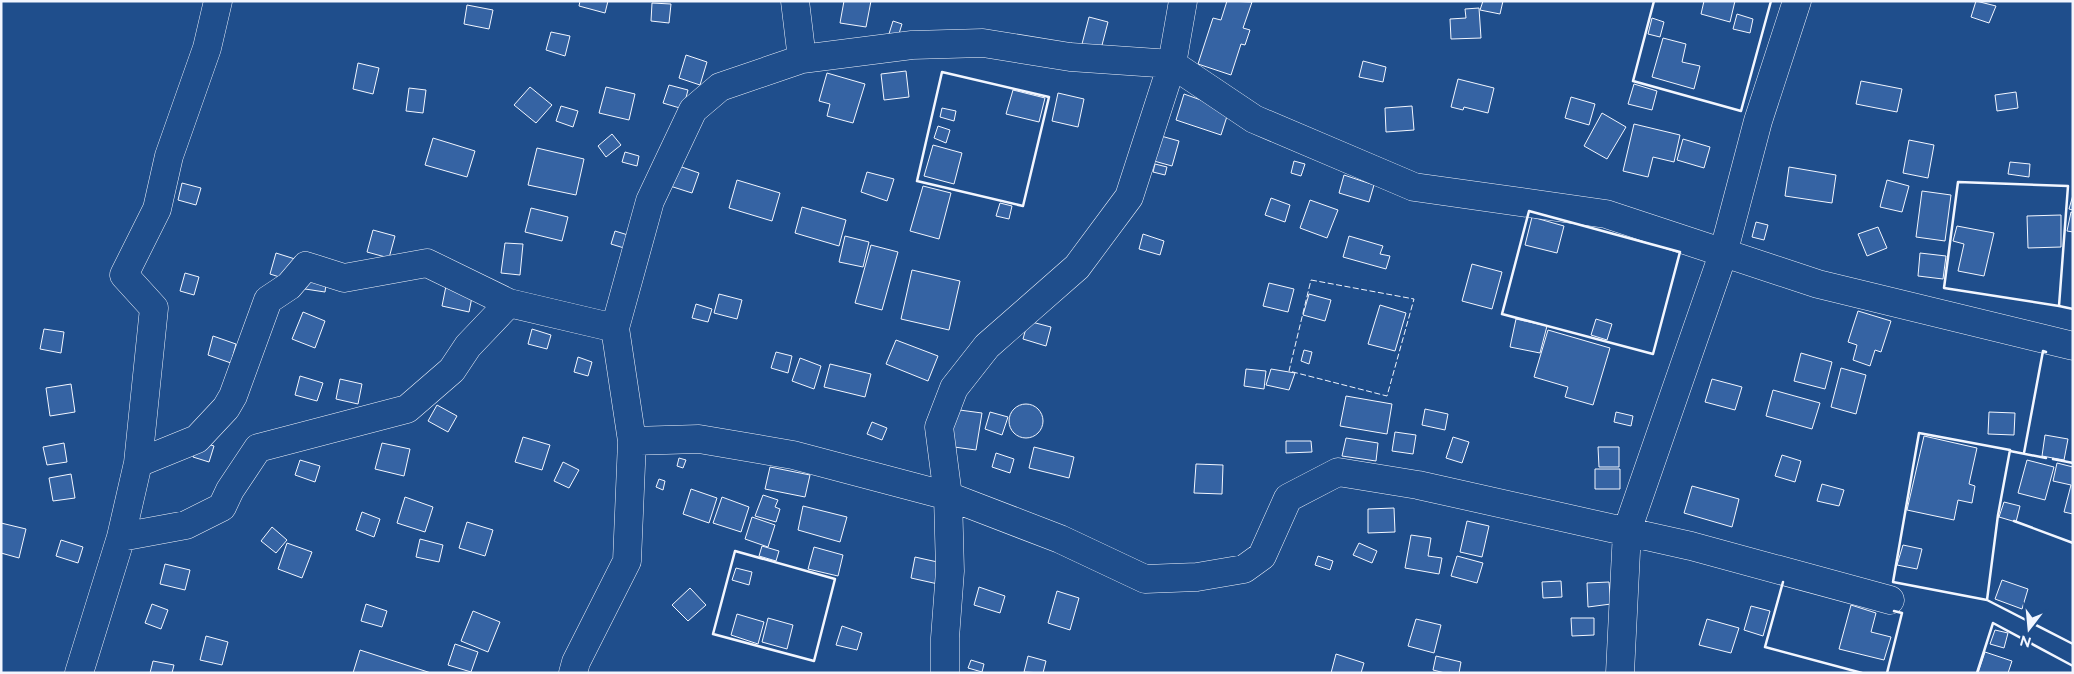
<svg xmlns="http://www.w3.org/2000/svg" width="2074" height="674" viewBox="0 0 2074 674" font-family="Raleway,sans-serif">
	<rect width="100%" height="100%" fill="#1f4e8c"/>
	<path fill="#3563a3" stroke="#f2f6ff" d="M580,1H608L605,13L579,6Z
		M844,1H871L866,27L840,23Z
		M1227,1L1252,2L1243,28L1250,30L1245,45L1241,44L1231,75L1198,64L1213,18L1221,20Z
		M1483,1H1503L1500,14L1480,10Z
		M1704,1H1735L1730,22L1701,14Z
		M1976,1L1996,6L1989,23L1971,17Z
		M652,3L671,4L669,23L651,21Z
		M467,5L493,10L489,29L464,24Z
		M1479,8L1481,38L1451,39L1450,19L1466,18L1465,9Z
		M1737,14L1753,19L1750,33L1733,29Z
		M1089,17L1108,22L1101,49L1082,44Z
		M1652,18L1664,22L1660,37L1648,34Z
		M893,21L902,24L897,40L888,37Z
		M551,32L570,36L565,56L546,50Z
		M1663,38L1686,44L1682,62L1700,66L1694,89L1652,77Z
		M686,55L707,62L700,85L679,78Z
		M1363,61L1386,67L1383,82L1359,77Z
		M358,63L379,68L373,94L353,89Z
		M906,71L909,97L884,100L881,74Z
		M827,73L865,84L853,123L827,116L830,104L819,101Z
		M1458,79L1494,88L1488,113L1464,107L1463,110L1451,107Z
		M1861,81L1902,89L1897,112L1856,104Z
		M1634,84L1657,91L1652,110L1628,104Z
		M669,85L688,90L683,109L663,103Z
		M530,87L552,105L536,123L514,105Z
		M606,87L635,94L629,120L599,113Z
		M409,88L426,90L423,113L406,111Z
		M1013,90L1045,98L1039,122L1006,114Z
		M2016,92L2018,108L1997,111L1995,95Z
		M1058,93L1084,99L1078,127L1052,121Z
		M1184,94L1229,110L1221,135L1176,120Z
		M1571,97L1595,104L1589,125L1565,118Z
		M561,106L578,111L573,127L556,121Z
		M1412,106L1414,130L1386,132L1385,108Z
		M942,108L956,111L954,121L940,117Z
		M1602,113L1626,127L1607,159L1584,146Z
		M1634,124L1680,135L1674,162L1653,157L1648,177L1623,171Z
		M938,126L950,130L946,143L934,138Z
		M612,134L621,145L606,157L598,146Z
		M1161,136L1179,141L1172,166L1154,161Z
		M433,138L475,151L467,177L425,165Z
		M1683,139L1710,147L1704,168L1677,160Z
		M1909,140L1934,145L1928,178L1903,173Z
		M933,145L962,153L954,184L924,176Z
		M537,148L584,159L576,195L528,185Z
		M625,152L639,156L637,166L622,162Z
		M1294,161L1305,164L1301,176L1291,173Z
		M2010,162L2030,164L2029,177L2008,174Z
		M1155,164L1167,167L1165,175L1153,172Z
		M676,165L699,173L692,193L670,186Z
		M1789,167L1836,175L1832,203L1785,196Z
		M867,172L894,179L887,201L861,192Z
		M1344,175L1374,185L1369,202L1339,193Z
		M737,180L780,193L772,221L729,208Z
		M1887,180L1909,186L1902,212L1880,207Z
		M182,183L201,188L196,205L178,200Z
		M923,186L951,193L939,239L910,231Z
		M1922,191L1951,195L1945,241L1916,237Z
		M2073,195V210L2069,209Z
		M1271,198L1290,205L1285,222L1265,215Z
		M1310,200L1338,210L1327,238L1300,228Z
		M1000,203L1012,206L1009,219L996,216Z
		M802,207L846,220L839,246L795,233Z
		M531,208L568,217L562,241L525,232Z
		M2071,212L2073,213V232L2067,231Z
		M2061,215V247L2028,248L2027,216Z
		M1532,217L1564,226L1557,253L1525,245Z
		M1756,222L1768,225L1764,240L1752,237Z
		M1957,226L1994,233L1984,276L1958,271L1964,244L1953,241Z
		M1878,227L1887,248L1867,256L1858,234Z
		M373,230L395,236L389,258L367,252Z
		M615,231L628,235L624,248L611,244Z
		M1143,234L1164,241L1160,255L1139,249Z
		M845,236L869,242L863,267L839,262Z
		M1349,236L1383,246L1380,254L1390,256L1386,269L1343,257Z
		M505,243L523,244L520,275L501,273Z
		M871,245L898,252L882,310L855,303Z
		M276,253L295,259L289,280L270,274Z
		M1920,253L1946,256L1943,279L1918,276Z
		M1472,264L1502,272L1492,309L1462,301Z
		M912,270L960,281L949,330L901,319Z
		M185,273L199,277L194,295L180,291Z
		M306,273L327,276L325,292L305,289Z
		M447,281L474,287L469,312L442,306Z
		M1269,283L1294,289L1288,312L1263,306Z
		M719,294L742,300L737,319L714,313Z
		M1309,294L1331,300L1325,321L1303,315Z
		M696,304L712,309L708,322L692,318Z
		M1380,305L1406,313L1395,351L1368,344Z
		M1858,311L1891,321L1881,352L1875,350L1870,366L1853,360L1857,345L1848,342Z
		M303,312L325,321L315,348L292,339Z
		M1516,319L1547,326L1540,353L1510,347Z
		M1596,319L1612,324L1607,340L1591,335Z
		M1028,321L1051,327L1046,346L1023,339Z
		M44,329L64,332L61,353L40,349Z
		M532,329L551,335L547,349L528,344Z
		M1548,330L1610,348L1593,405L1565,397L1568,387L1534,377Z
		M213,336L236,344L231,363L208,355Z
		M896,340L938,356L928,381L886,364Z
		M1304,350L1312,352L1309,364L1301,361Z
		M776,352L792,356L788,373L771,368Z
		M1801,353L1832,362L1825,389L1794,381Z
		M578,357L592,362L588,376L574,372Z
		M800,358L821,366L814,389L792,381Z
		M830,364L871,374L865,397L824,387Z
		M1841,368L1866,375L1856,414L1831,407Z
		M1246,369L1266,371L1264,389L1244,386Z
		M1271,369L1295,373L1289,390L1266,385Z
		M300,376L323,383L317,401L295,395Z
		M340,379L362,384L358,404L336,399Z
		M1712,379L1742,387L1735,410L1705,402Z
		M71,384L75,412L50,416L46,388Z
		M1773,390L1820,403L1812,429L1766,416Z
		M1346,396L1392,404L1387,434L1340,426Z
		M1009 421a17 17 0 1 1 34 0a17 17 0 1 1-34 0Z
		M437,405L457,416L448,432L428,421Z
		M952,409L982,413L976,450L947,446Z
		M1425,409L1448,414L1445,430L1422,425Z
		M990,412L1008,417L1002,435L985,429Z
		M1616,412L1633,416L1631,426L1614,422Z
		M1989,412L2015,413L2014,435L1988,434Z
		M872,422L887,428L882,440L867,434Z
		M1395,432L1416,435L1413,454L1392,451Z
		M2045,435L2068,439L2064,460L2042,456Z
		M1924,436L1977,448L1969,484L1975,486L1972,503L1958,500L1954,520L1907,510Z
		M523,437L550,445L542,470L515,462Z
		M1453,437L1469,442L1462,463L1446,458Z
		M1346,438L1378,443L1376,461L1342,456Z
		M198,441L214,446L209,462L193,457Z
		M1286,441H1311L1312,452L1286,453Z
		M64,443L67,462L47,465L43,447Z
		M382,443L410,449L404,476L375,469Z
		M1034,447L1074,457L1069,478L1029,468Z
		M1598,447H1619V467H1599Z
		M996,453L1014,459L1010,473L992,467Z
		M1782,455L1801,461L1795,482L1775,476Z
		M679,458L686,460L683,468L677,466Z
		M300,460L320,466L315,482L295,475Z
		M2027,460L2054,467L2045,500L2018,493Z
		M563,462L579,470L569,488L554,481Z
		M2057,463L2073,467V514L2064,512L2071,485L2053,481Z
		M1196,464L1223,465L1222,494L1194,493Z
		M770,467L810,475L805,497L765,489Z
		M1595,469H1620V489H1595Z
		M71,474L75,498L53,501L49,478Z
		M659,479L665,481L663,490L656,487Z
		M1822,484L1844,490L1839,506L1817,501Z
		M1692,486L1739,499L1732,527L1684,513Z
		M691,489L717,498L709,523L683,514Z
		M763,495L778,500L775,507L780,509L776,522L755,516Z
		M405,497L433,507L425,532L397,523Z
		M722,497L749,507L741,532L713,523Z
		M2004,502L2020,506L2016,522L1999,517Z
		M803,506L847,517L840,542L798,530Z
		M1394,508L1395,532L1368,533V509Z
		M362,512L380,519L374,537L356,530Z
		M752,517L775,525L768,547L745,539Z
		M1467,521L1489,526L1482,557L1460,552Z
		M467,522L493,530L485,556L459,548Z
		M1,523L26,529L19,558L1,553Z
		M272,527L287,540L276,553L261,541Z
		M1411,535L1431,538L1428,556L1442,558L1439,574L1405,568Z
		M420,539L443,545L439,562L416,557Z
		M61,540L83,547L78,563L56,556Z
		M287,543L312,552L302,578L278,569Z
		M1359,543L1377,551L1372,563L1353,555Z
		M1903,545L1922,549L1917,569L1897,565Z
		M762,546L779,551L776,561L759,556Z
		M814,547L843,555L838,576L808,569Z
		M1318,556L1333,561L1330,570L1315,565Z
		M1457,556L1483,563L1477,583L1451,576Z
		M915,557L942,563L938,584L911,578Z
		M165,564L190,570L185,590L160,584Z
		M736,568L752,572L749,585L732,580Z
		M2002,580L2028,589L2022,609L1995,599Z
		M1561,581L1562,597L1543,598L1542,582Z
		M1609,582L1611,604L1588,607L1587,583Z
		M979,587L1005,596L1000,613L974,605Z
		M690,588L706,605L688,621L672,605Z
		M1057,591L1079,598L1070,630L1048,623Z
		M152,604L168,610L161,629L145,623Z
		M366,604L387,611L382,627L361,621Z
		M1851,605L1876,613L1871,632L1891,637L1884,660L1839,649Z
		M1751,606L1770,611L1763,636L1744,630Z
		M473,611L500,622L488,652L461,641Z
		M737,614L764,622L758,644L731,635Z
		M768,618L793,625L787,649L762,642Z
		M1571,618H1594V635L1572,636Z
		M1416,619L1441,625L1434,653L1408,646Z
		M1707,619L1739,628L1731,653L1699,645Z
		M842,626L862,633L857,650L836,645Z
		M1995,630L2008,633L2004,648L1990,644Z
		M206,636L228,642L222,665L200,660Z
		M455,644L478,652L471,672L448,665Z
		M360,650L431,673H353Z
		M1985,652L2012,661L2008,673H1978Z
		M1336,654L1364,663L1361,673H1331Z
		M1028,656L1046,661L1043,673L1024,672Z
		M1436,656L1461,662L1459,673H1445L1433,670Z
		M971,660L984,664L982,672L968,668Z
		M153,661L174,665L172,673H150Z"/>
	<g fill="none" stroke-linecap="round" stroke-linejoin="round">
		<g stroke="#f2f6ff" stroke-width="29">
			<path id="minor" d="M795,1L802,59
				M615,328L650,201L693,110L720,87L802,59L912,45L983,43L1070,57L1172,64L1254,119L1414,187L1606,214L1818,284L2073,346
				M138,463L197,439L226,408L233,396L268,300L289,286L306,266L344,278L427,263L509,303L615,328L632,441L699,439L793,455L948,496L1060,539L1145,579L1197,577L1244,569L1262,556L1288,498L1338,472L1418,485L1691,546L1890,600
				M121,537L186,525L222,507L230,490L258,448L407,409L452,370L468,346L509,303
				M79,673L121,537L138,463L154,308L124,275L157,209L169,156L207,48L218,1
				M573,673L576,662L627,561L632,441
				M945,673V638L950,571L948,496L939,427L954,388L987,346L1077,267L1129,197L1172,64L1183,1
				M1620,673L1627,531L1723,254L1758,121L1797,1"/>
		</g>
		<use href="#minor" stroke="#1f4e8c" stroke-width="28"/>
		<path stroke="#f2f6ff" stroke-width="1" stroke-dasharray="6 2.5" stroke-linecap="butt" d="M1311,280L1414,299L1387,396L1289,371Z"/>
		<path stroke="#f2f6ff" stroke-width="2.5" d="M1654,1L1633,81L1741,111L1771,1
			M942,72L1049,97L1023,206L917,181Z
			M1958,182L2068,186L2059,306L1944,288Z
			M1529,211L1680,252L1653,354L1502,314Z
			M2059,306L2073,309
			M1919,433L2010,450L1998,515L1987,600L1893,582Z
			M2010,451L2046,458
			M2024,453L2043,351L2046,352
			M2053,459L2073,463
			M2014,521L2073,543
			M735,551L835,579L814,661L713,634Z
			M1783,582L1765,647L1862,673
			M1987,600L2073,644
			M1887,673L1902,613L1894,611
			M1977,673L1993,623L2073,666"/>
	</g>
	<rect width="2074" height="674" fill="none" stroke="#f2f6ff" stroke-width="5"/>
	<g transform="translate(2029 629) rotate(196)" stroke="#1f4e8c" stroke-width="4" paint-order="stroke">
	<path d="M0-4L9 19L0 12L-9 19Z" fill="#f2f6ff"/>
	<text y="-8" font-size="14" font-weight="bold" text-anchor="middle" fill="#f2f6ff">N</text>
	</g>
</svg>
